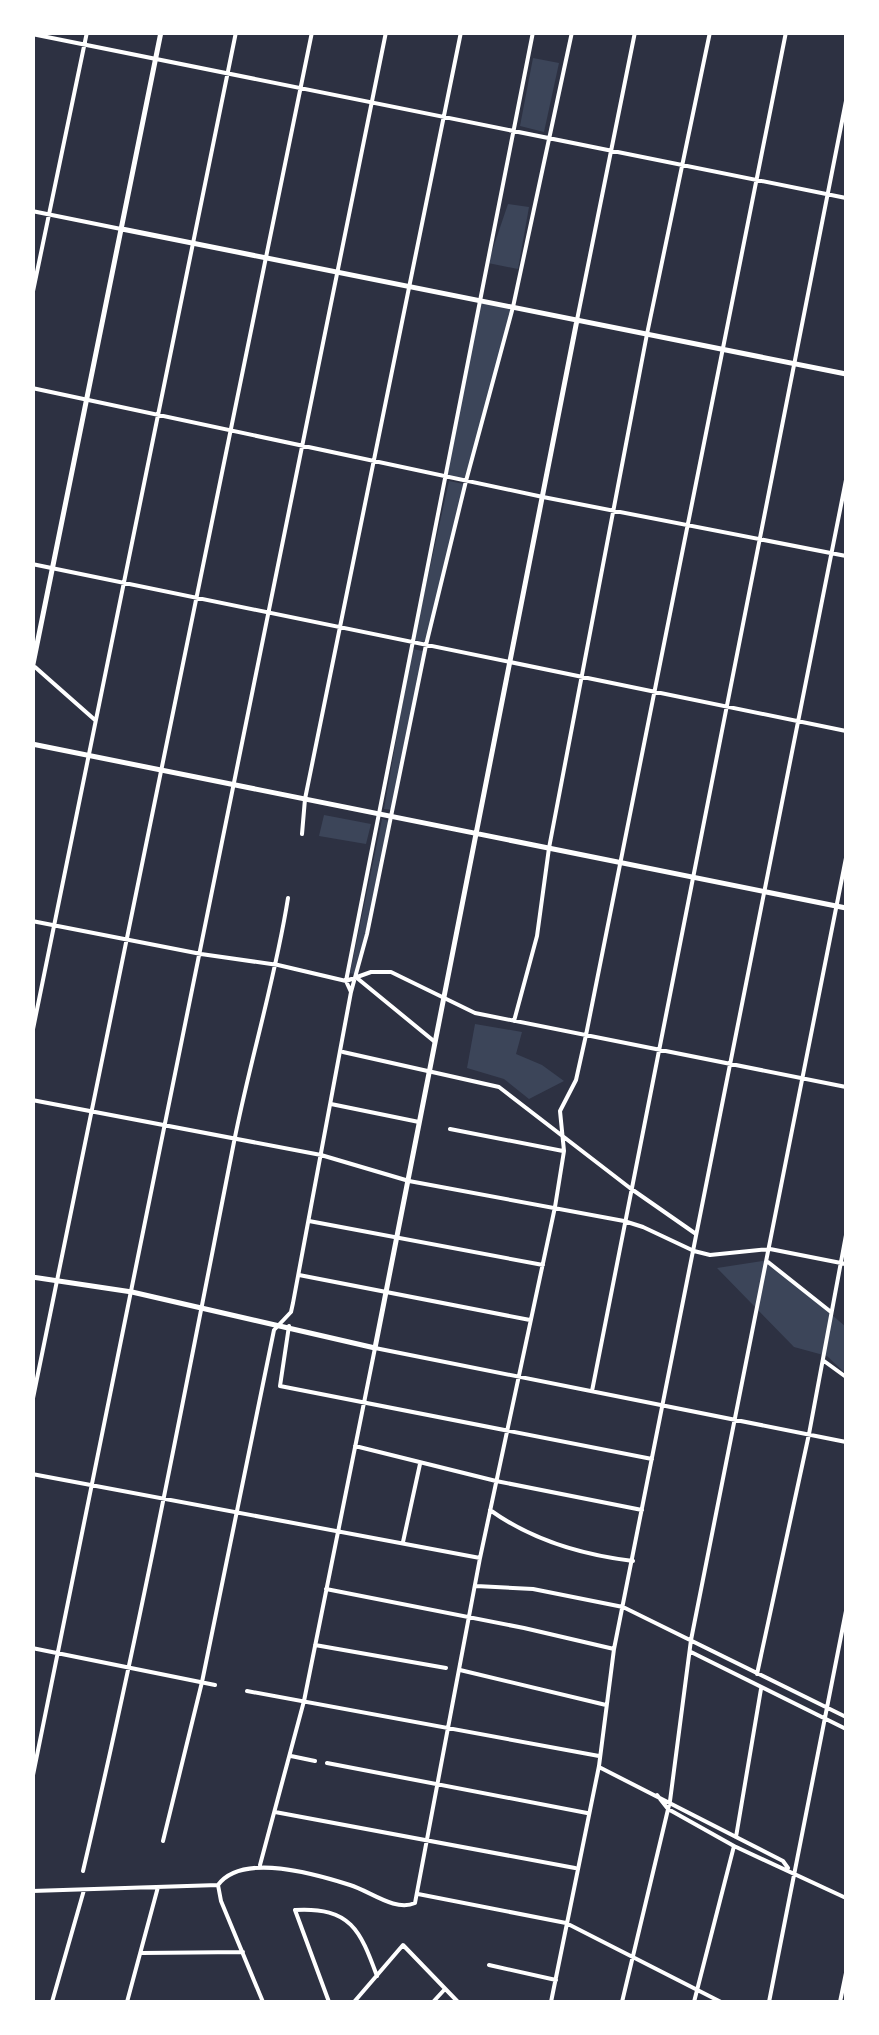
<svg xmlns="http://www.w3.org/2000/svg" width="879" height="2035" viewBox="0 0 879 2035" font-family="'Archivo Narrow',sans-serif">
	<rect width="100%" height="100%" fill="#2d3142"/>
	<path fill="#3c4559" d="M533,58L559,63L544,132L520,126Z
		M508,204L529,207L518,269L488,263Z
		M480,301L513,307L466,481L447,477Z
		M449,481L464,484L426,642L414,640Z
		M412,649L423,651L393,810L384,809Z
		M324,815L371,824L366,844L319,836Z
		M382,819L390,821L356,975L350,973Z
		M475,1024L522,1032L516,1054L542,1065L564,1081L529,1099L504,1079L467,1068Z
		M768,1260L846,1327V1374L827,1356L794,1347L717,1268Z"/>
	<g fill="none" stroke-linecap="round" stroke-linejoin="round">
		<path stroke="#fff" stroke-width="4" d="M357,978L435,1042"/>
		<path stroke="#fff" stroke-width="4" d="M32,34L846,198
			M32,211L121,229
			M32,296L87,32
			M577,320L635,32
			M32,388L543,497L846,556
			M32,564L846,731
			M35,667L95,720
			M302,834L305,799L461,32
			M32,921L201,954L278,965L346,981L371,972H391L475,1013L846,1087
			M351,992L346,981L533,32
			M514,1021L537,936L549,848L647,334L710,32
			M32,1034L236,32
			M343,1052L499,1087L630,1188L696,1234
			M32,1100L321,1155L409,1181L624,1221L643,1227L694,1251L710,1255L770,1249L846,1264
			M331,1104L419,1122
			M450,1129L563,1151
			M309,1221L543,1265
			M768,1262L831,1312
			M299,1275L530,1320
			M289,1326L280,1386L652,1459
			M824,1361L846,1377
			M592,1391L846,101
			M32,1403L312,32
			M355,1446L496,1481L642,1510
			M32,1474L480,1558
			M490,1510C532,1540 583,1555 633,1561
			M403,1542L420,1464
			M476,1586L533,1589L623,1607L846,1717
			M326,1589L524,1628L614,1649
			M315,1645L446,1668
			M32,1648L215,1685
			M691,1652L846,1729
			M460,1670L606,1705
			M757,1674L809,1434L846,1235
			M247,1691L599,1756
			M291,1756L315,1761
			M327,1763L587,1813
			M599,1767L783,1861L788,1868
			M32,1780L386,32
			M657,1795L668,1809L734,1846L846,1898
			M275,1812L575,1868
			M736,1837L761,1689
			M163,1841L202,1682L274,1330L291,1312L293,1303L351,992L367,934L426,645L466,481L513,307L572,32
			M260,1865L304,1701L375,1348L846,1442
			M83,1871C140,1629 186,1386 234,1142C250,1060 275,981 288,898
			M218,1885C242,1852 316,1874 350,1885C370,1891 395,1912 415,1903L480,1558L555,1207L564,1151L560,1111L576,1080L586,1035L786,32
			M218,1885L221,1901L263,2002
			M32,1891L218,1885
			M418,1894L566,1923L721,2002
			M142,1953L243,1952
			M489,1965L556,1980
			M52,2002L84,1890
			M127,2002L158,1887
			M329,2002L295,1910C351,1907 360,1930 377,1976
			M354,2002L403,1945L458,2002
			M433,2002L445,1989
			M551,2002L599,1766L614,1649L846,480
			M622,2002L670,1801L691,1640L846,858
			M694,2002L734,1846
			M769,2002L846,1611
			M840,2002L846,1973"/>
		<path stroke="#fff" stroke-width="5" d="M122,229L846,374
			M32,669L161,32
			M32,744L846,908
			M32,1277L132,1292L375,1348L577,320"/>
	</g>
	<rect width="879" height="2035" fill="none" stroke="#ffffff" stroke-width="70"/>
</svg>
